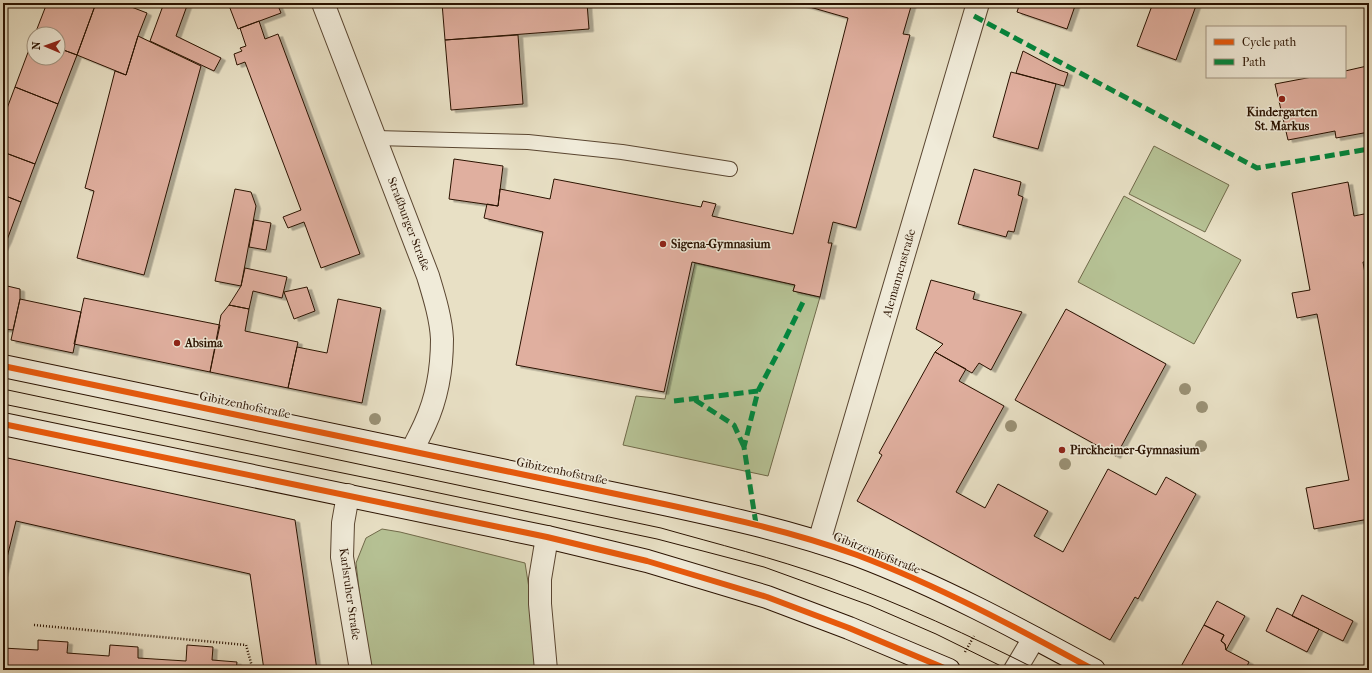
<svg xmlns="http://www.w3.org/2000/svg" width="1372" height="673" viewBox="0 0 1372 673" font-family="'IM FELL French Canon',serif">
	<defs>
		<filter id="shadow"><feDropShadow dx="4.5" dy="2.5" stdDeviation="0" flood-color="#0004"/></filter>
	</defs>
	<rect width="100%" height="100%" fill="#e8e0c5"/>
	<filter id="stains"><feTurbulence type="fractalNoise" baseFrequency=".005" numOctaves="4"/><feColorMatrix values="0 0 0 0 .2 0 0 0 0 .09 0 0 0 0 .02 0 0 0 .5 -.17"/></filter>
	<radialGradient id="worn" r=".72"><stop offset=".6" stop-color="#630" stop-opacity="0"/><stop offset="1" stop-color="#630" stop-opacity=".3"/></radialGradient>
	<path fill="#b6c295" stroke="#706a4a" d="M1154,146L1229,185L1205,232L1129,194Z
		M1124,196L1241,260L1194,344L1078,282Z
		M695,263L795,285L793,291L820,297L768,476L623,445L636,396L665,399Z
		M382,529L400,532L525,563L542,670H371L359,589L356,563L366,538Z"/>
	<path fill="#e0af9f" stroke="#2a1200" filter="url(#shadow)" d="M47,3H96L77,55L58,48V34H35Z
		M96,3H121L147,13L138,36L126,75L77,55Z
		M164,3H188L176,36L221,58L214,71L150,41Z
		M228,3H277L281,13L238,29Z
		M442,3H587L589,29L445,40Z
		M796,3H912L903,34L910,35L856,228L833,222L828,243H832L820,297L793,291L795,285L692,262L664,392L516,365L543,232L484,218L487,204L498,206L500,189L550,199L554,179L701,207L703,201L716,204L712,216L793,234L848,18Z
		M1020,3H1076L1067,29L1017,12Z
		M1153,3H1197L1176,60L1137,46Z
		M259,21L265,39L278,34L360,254L321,268L304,222L288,228L283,217L301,210L245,62L237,65L234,54L242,51L240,48L246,46L240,28Z
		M518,35L523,104L451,110L445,40Z
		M138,36L201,66L144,275L77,258L94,191L85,188L115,71L126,75Z
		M33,39L34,58H58V48L77,55L58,104L15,87Z
		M1023,51L1059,70L1068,73L1064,86L1016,73Z
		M1367,66L1369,77V132L1336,138L1335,131L1288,140L1275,84L1312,77H1345V71Z
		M1011,72L1056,84L1038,149L993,137Z
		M15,87L58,104L35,164L3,152V119Z
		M3,152L35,164L21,202L3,195Z
		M454,159L503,166L498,206L449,199Z
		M974,169L1021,182L1018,195L1023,197L1014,232L1008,231L1006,237L958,224Z
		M1348,182L1354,216L1369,213V261L1363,262L1367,285H1369V519L1314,529L1306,488L1349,480L1317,314L1297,318L1292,293L1310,290L1292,193Z
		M235,189L251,192L256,206L241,286L215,281Z
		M3,195L21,202L7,240L3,238Z
		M254,220L271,223L266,250L249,247Z
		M3,238L7,240L3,248Z
		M245,268L287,277L282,298L253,291L249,309L229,305L241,286Z
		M931,280L975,292L973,299L1022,312L991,370L979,363L972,373L935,352L943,344L916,329Z
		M3,285L20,289V299L13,330L3,329Z
		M307,287L315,311L294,319L284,292Z
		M84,298L220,325L210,372L74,344Z
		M20,299L81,312L73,353L11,340Z
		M338,299L381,308L362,403L288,388L297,347L327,353Z
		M229,305L249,309L245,331L298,342L288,388L210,372L221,315Z
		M1066,309L1166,364L1116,456L1015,400Z
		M935,352L966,369L959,381L1004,406L956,492L985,508L998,484L1048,511L1034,536L1063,552L1108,469L1156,495L1166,477L1196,494L1138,599L1135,597L1110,640L857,501L882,455L879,453Z
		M3,457L295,520L317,670H264L250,574L16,521L3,574Z
		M1302,595L1353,621L1343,641L1292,616Z
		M1217,601L1245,616L1226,650L1225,644L1221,641L1224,635L1204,625Z
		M1277,608L1319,629L1307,652L1266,631Z
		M1204,625L1224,635L1221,641L1225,644L1226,650L1249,662L1245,670H1179Z
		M38,640L68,642L67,653L109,656L110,645L138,647V658L186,661L187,645L213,647L212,660L237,662L236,670H3V648L38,650Z"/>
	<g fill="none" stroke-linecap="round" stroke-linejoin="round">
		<g stroke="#5a4631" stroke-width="16">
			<path id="service" d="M376,138L528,142L622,152L730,169"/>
		</g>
		<g stroke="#5a4631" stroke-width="24">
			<path id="minor" d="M323,3L428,276C434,296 441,318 442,339C442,366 437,398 425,424C421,433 416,442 412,451
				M348,495L343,523L342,557L361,670
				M819,542L978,3
				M546,670L540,604V579L547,537
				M1015,670L1034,638"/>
		</g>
		<g stroke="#2a1200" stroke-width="24">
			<path id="secondary" d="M3,366L664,504C729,518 794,532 857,555C939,586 1017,628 1094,670
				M3,424L547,537L647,561L767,597L849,628L949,670"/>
		</g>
		<path stroke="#2a1200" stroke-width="2.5" stroke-dasharray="1 2" stroke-linecap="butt" d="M34,625L246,645L253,670
			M965,652L974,636"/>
		<use href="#service" stroke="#f0ebd9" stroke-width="14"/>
		<use href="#minor" stroke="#f0ebd9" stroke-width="22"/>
		<use href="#secondary" stroke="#f0ebd9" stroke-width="22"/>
		<path stroke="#2a1200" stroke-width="1" d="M3,389L661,528C717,544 774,558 830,578C901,604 971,636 1038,670
			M3,404L387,482L657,539L764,567L869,605L936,634L1009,670"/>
		<path stroke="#00873e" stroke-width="5" stroke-dasharray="10 5" stroke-linecap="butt" d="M974,16L1257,168L1369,149
			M695,400L734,425L744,447
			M674,401L758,391
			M756,524L744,447L758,391L784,341L805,298"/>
		<g stroke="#f0ebd9" stroke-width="8">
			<path id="cycleway" d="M3,366L664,504C729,518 794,532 857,555C939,586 1017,628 1094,670
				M3,424L547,537L647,561L767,597L849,628L949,670"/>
		</g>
		<use href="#cycleway" stroke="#e8590c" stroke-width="6"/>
	</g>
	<g fill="#9a9175">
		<circle cx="1185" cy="389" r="6"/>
		<circle cx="1202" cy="407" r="6"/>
		<circle cx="375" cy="419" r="6"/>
		<circle cx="1011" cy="426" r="6"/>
		<circle cx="1201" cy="446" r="6"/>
		<circle cx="1065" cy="464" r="6"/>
	</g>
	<g fill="#8f2418" stroke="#f0ebd9" stroke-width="1.5">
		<circle cx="1282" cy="99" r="4"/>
		<circle cx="663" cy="244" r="4"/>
		<circle cx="177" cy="343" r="4"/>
		<circle cx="1062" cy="450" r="4"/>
	</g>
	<g text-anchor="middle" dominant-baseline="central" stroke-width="3" stroke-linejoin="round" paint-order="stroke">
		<g font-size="12" font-weight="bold" fill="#2a1200" stroke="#f0ebd9" text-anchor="start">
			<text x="1282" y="112" text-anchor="middle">Kindergarten<tspan x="1282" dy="14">St. Markus</tspan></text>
			<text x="671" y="244">Sigena-Gymnasium</text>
			<text x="185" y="343">Absima</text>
			<text x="1070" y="450">Pirckheimer-Gymnasium</text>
		</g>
		<g font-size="12" fill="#2a1200" stroke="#f0ebd9">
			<text transform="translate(409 224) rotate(69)">Straßburger Straße</text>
			<text transform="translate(899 273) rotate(-74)">Alemannenstraße</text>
			<text transform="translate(245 405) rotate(12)">Gibitzenhofstraße</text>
			<text transform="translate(562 471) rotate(12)">Gibitzenhofstraße</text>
			<text transform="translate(877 553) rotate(22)">Gibitzenhofstraße</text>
			<text transform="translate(350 594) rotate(82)">Karlsruher Straße</text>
		</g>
	</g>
	<rect width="1372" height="673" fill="none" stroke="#e8e0c5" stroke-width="16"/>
	<rect x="4" y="4" width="1364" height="665" fill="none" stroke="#2a1200" stroke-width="2"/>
	<rect x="8" y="8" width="1356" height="657" fill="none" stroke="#2a1200"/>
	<rect x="1206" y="26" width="140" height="52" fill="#f0ebd9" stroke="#a19482"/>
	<rect x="1214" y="39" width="20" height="6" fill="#e8590c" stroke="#a19482"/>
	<text x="1242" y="46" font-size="12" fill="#2a1200">Cycle path</text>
	<rect x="1214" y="59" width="20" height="6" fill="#00873e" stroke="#a19482"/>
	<text x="1242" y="66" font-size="12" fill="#2a1200">Path</text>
	<g transform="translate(46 46) rotate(272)"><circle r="19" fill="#f0ebd9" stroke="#a19482"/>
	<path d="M0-3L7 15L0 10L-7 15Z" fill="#8f2418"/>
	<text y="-6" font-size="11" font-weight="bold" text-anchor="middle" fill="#2a1200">N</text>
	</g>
	<rect width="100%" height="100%" filter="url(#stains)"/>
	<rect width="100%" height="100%" fill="url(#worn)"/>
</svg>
